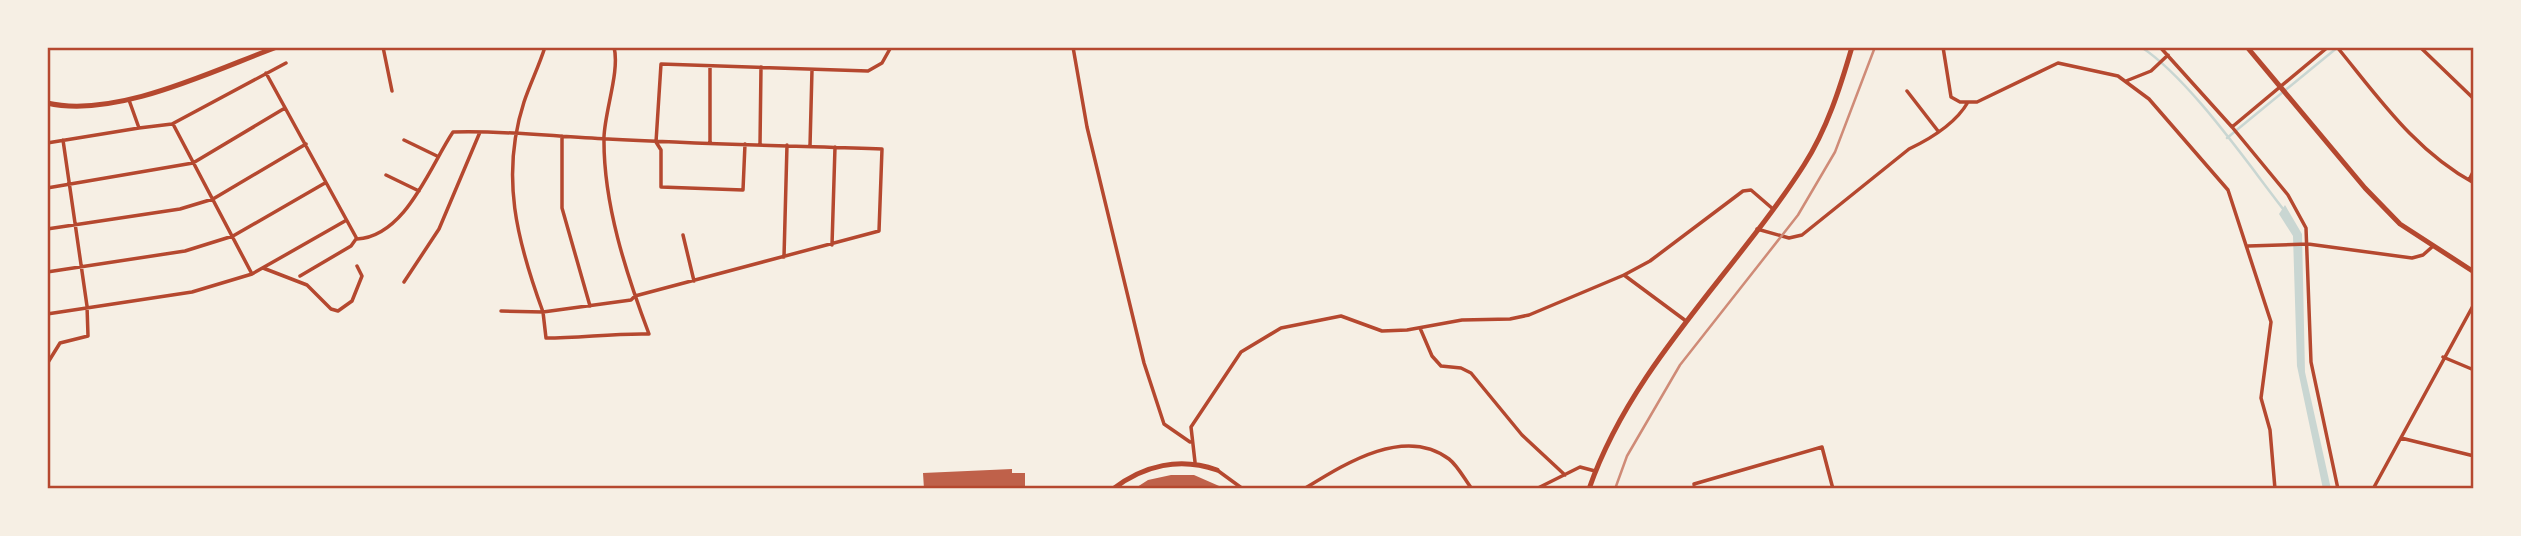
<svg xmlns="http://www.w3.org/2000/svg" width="2521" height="536" viewBox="0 0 2521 536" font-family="'Space Grotesk',sans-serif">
	<rect width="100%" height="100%" fill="#f6efe4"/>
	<path fill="#c9d6d2" d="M2285,205L2302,234L2305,372L2331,489H2323L2297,366L2293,236L2279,214Z"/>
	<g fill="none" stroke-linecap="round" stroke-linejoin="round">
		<path stroke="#c9d6d2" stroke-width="2.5" d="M2141,47C2189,78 2248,164 2284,210
			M2227,138L2338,47"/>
	</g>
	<path fill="#bf614a" d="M1012,469V473H1025V489H924L923,473Z
		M1171,475H1194L1226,489H1134L1148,480Z"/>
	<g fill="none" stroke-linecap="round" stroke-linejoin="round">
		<path stroke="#b5482f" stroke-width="3.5" d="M383,47L392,91
			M1073,47L1087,127L1144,363L1164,424L1190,442
			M1943,47L1951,97L1960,102H1977L2058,63L2118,76L2149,99L2228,190L2271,322L2261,398L2270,430L2275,489
			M2160,47L2232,127L2328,47
			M2337,47C2379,98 2415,151 2474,183
			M2420,47L2474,99
			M710,66V143
			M266,73L357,239C406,236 430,166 453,132C505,130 557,137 608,139C700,144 791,146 882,149L879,231L635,296L631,300L543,312C517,241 500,176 524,102C530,84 539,66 545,47
			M2126,81L2151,71L2168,55
			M1907,91L1938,131
			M129,100L139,128L172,124L286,63
			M173,124L252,274
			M2232,127L2288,195L2306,228L2311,362L2338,489
			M562,136V208L590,306
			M404,140L437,156
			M47,143L139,128
			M745,144L743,190L661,187V150L656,142L661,64L868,71L882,63L891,47
			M760,145L761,67
			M810,146L812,70
			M386,175L419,191
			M2469,180L2474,170
			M47,188L193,163L285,108
			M47,229L180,209L213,199L306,144
			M1757,229L1789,238L1802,235L1909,149C1930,139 1956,123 1968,102
			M683,235L694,281
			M832,245L835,147
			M2248,246L2308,244L2412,258L2423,255L2432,247
			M784,257L787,145
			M263,268L307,285L331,309L338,311L352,301L362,276L357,266
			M47,272L185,251L233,236L325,183
			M1624,275L1650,261L1743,191L1751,190L1773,209
			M300,276L351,246L356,239
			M404,282L439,229L480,132
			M501,311L543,312L546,338C581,338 614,333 649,334C626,273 603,203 604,137C605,110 620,71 614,47
			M47,314L192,292L252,274L345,221
			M1420,328L1432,356L1441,366L1461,368L1471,373L1522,435L1565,475
			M2443,357L2474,370
			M47,364L60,343L88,336L87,306L63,140
			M2401,438L2474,456
			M1195,462L1191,427L1241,352L1281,328L1341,316L1382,331L1407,330L1462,320L1510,319L1529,315L1624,275L1686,321
			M1217,470L1243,489
			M1304,489C1343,465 1404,425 1449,459C1458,466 1465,480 1472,489
			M1536,489L1580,467L1595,471
			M1695,489L1694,484L1822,447L1833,489
			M2373,489L2474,304"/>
		<path stroke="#b5482f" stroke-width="5" d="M2247,47L2365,188L2400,224L2474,272
			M1113,489C1144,465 1180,457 1217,470
			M1589,489C1632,365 1735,273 1804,165C1827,129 1840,88 1852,47"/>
		<path stroke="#b5482f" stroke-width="5" d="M47,103C116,119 212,71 277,47"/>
		<path stroke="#cf8b77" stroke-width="2.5" d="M1615,489L1627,456L1680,365L1798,215L1835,152L1875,47"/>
	</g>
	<rect width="2521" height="536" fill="none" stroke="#f6efe4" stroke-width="98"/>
	<rect x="49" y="49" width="2423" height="438" fill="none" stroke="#b5482f" stroke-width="2.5"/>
</svg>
